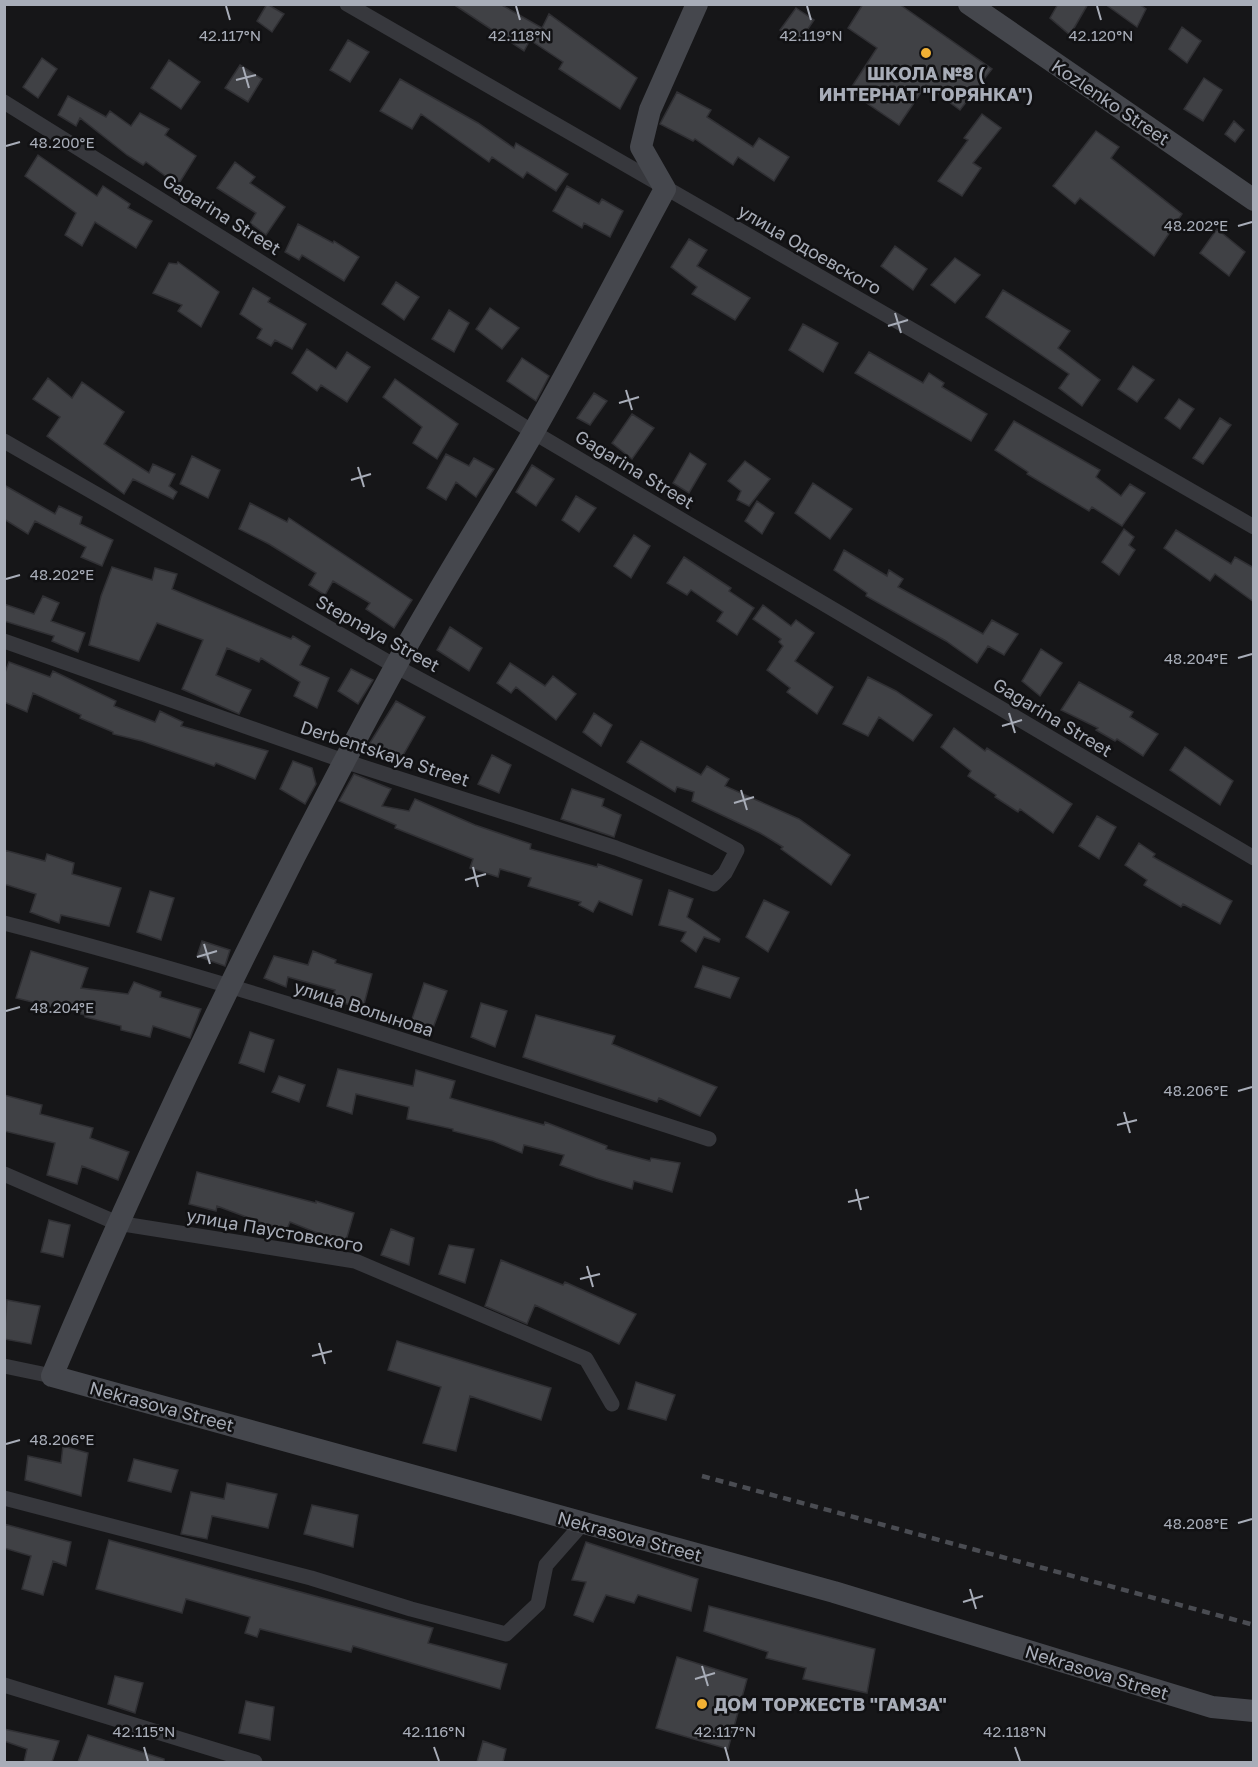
<svg xmlns="http://www.w3.org/2000/svg" width="1258" height="1767" viewBox="0 0 1258 1767" font-family="'Golos Text',sans-serif">
	<rect width="100%" height="100%" fill="#161618"/>
	<path fill="#404145" stroke="#303034" stroke-width="1.5" d="M267,4L284,14L272,32L257,21Z
		M453,4H500L542,28L549,14L637,78L620,109L559,69L563,62L530,40L524,51Z
		M863,4H899L992,69L960,110L926,85L899,125L849,91L877,48L848,28Z
		M1058,4H1088L1070,35L1050,18Z
		M1105,4H1139L1146,9L1137,27Z
		M796,8L814,20L799,42L780,30Z
		M1182,27L1201,41L1187,63L1169,49Z
		M348,40L369,52L350,82L330,70Z
		M42,58L57,69L38,98L23,87Z
		M169,60L200,82L181,109L151,88Z
		M240,65L262,79L248,102L225,88Z
		M1204,78L1222,90L1203,121L1184,109Z
		M400,79L478,123L514,148L516,143L568,174L556,191L527,172L523,178L492,157L489,162L421,114L412,129L380,111Z
		M677,92L711,110L707,117L753,147L759,138L789,157L774,181L738,157L733,165L695,139L693,141L660,124Z
		M68,96L106,117L110,111L131,126L140,113L169,129L165,135L196,156L178,185L146,162L143,165L127,155L80,118L76,126L58,115Z
		M982,114L1001,128L973,163L981,168L962,196L938,181L968,140L964,138Z
		M1234,121L1244,130L1235,142L1225,134Z
		M1096,131L1119,147L1111,158L1182,214L1154,256L1080,198L1075,204L1053,186Z
		M38,155L97,196L103,186L130,204L128,208L152,221L136,248L95,222L82,246L65,235L76,213L25,176Z
		M235,162L255,177L250,183L285,207L266,235L250,223L256,213L217,188Z
		M567,186L599,204L602,199L623,211L610,237L584,223L582,228L553,211Z
		M298,224L333,243L334,241L359,257L344,281L302,255L299,260L285,252Z
		M1217,229L1245,252L1229,276L1200,253Z
		M689,239L707,250L697,266L750,298L735,320L692,294L697,287L671,267Z
		M895,246L927,269L913,290L881,266Z
		M955,258L980,275L955,303L931,285Z
		M178,262L219,292L201,327L178,311L182,305L153,293L169,263L177,264Z
		M396,282L419,297L404,320L382,304Z
		M253,288L270,298L268,302L306,324L292,349L275,340L271,346L257,338L262,329L240,314Z
		M1003,290L1070,331L1058,348L1100,380L1082,406L1059,388L1069,374L986,317Z
		M490,308L519,328L502,349L476,329Z
		M449,310L469,323L454,352L432,339Z
		M803,324L838,343L823,372L789,350Z
		M307,349L336,369L347,352L370,367L347,402L321,385L317,391L292,373Z
		M869,352L923,383L929,373L944,383L942,387L987,414L971,441L855,373Z
		M522,358L549,376L536,401L507,381Z
		M1133,366L1154,380L1137,402L1118,389Z
		M48,378L72,398L82,382L124,412L104,444L149,473L153,464L175,474L169,486L177,492L173,499L133,479L124,494L47,436L60,417L33,399Z
		M395,379L458,424L437,459L413,443L422,427L383,397Z
		M594,393L607,401L590,425L577,418Z
		M1179,399L1194,409L1180,429L1165,418Z
		M632,414L654,428L632,459L612,443Z
		M1220,418L1231,425L1203,464L1193,458Z
		M1014,421L1100,470L1096,477L1121,496L1130,484L1145,493L1122,526L1092,507L1089,511L1027,474L1028,472L995,450Z
		M690,453L706,464L689,493L673,483Z
		M446,454L469,466L474,458L494,469L476,497L456,482L446,500L427,488Z
		M192,456L220,470L208,498L180,484Z
		M745,461L770,479L749,506L737,500L741,491L728,481Z
		M532,465L554,479L536,506L516,492Z
		M813,483L852,509L830,539L795,513Z
		M4,485L55,514L59,506L82,517L80,524L113,540L102,566L81,557L86,547L35,521L28,534L4,519Z
		M576,496L596,508L579,532L562,520Z
		M757,501L774,513L762,534L745,521Z
		M250,503L287,522L289,518L412,600L394,628L366,609L370,603L333,581L325,595L309,585L316,573L269,544L239,529Z
		M1124,529L1134,537L1129,545L1135,550L1119,575L1102,562Z
		M1176,530L1231,564L1235,557L1254,568V602L1215,574L1210,581L1164,548Z
		M634,535L650,546L631,578L614,566Z
		M844,550L887,576L889,570L903,579L898,587L983,634L992,620L1018,634L1004,655L988,646L977,663L946,641L866,596L867,593L834,570Z
		M684,557L731,588L729,591L754,608L737,635L717,621L723,612L691,590L687,595L667,583Z
		M112,567L152,580L155,568L177,574L172,589L291,639L293,636L310,646L300,665L329,678L317,708L294,696L300,682L261,658L259,662L227,648L216,675L251,690L239,714L182,689L203,640L157,623L139,661L89,645L101,596Z
		M43,596L59,603L51,621L85,633L78,652L52,641L54,636L4,621V604L34,614Z
		M763,605L791,626L796,620L814,633L795,661L833,687L817,714L787,692L790,688L767,670L783,646L779,642L781,639L753,619Z
		M450,627L482,648L469,671L437,650Z
		M1041,649L1062,663L1040,696L1022,681Z
		M9,662L50,677L53,671L116,701L114,706L155,722L160,711L183,722L181,726L268,751L255,779L216,763L214,766L142,741L113,734V732L80,718L81,715L33,693L27,712L4,702V675Z
		M510,663L545,686L553,676L576,694L556,720L516,687L511,693L497,683Z
		M351,669L373,680L358,704L338,691Z
		M868,677L896,691L932,715L913,741L879,717L868,736L843,724Z
		M1079,682L1133,712L1130,717L1158,734L1143,756L1117,739L1115,741L1096,730L1098,728L1061,710Z
		M396,701L425,717L398,764L368,746Z
		M594,713L612,725L601,746L583,732Z
		M954,728L985,751L987,748L1072,804L1053,833L1020,809L1018,812L995,797L996,795L968,776L971,771L941,747Z
		M641,741L701,775L707,766L729,779L725,786L799,819L850,855L831,885L781,849L783,847L760,833L692,801L694,792L677,787L675,792L627,762Z
		M1185,747L1233,781L1220,805L1170,770Z
		M492,755L511,765L499,793L478,784Z
		M293,761L312,768L316,784L305,804L280,789Z
		M354,774L391,789L382,806L409,811L415,799L475,825L531,844L530,849L597,867L598,864L642,880L632,915L599,901L593,912L579,905L581,902L528,886L531,878L500,869L498,877L470,868L473,859L395,828L396,825L339,801Z
		M572,789L604,799L602,806L621,815L614,837L561,819Z
		M1097,816L1116,827L1099,859L1079,846Z
		M1139,843L1155,854L1153,857L1232,901L1220,924L1183,904L1181,907L1144,885L1147,880L1125,865Z
		M4,850L45,861L47,854L74,863L72,874L121,888L109,926L61,915L59,923L30,912L36,894L4,884Z
		M669,890L693,899L687,917L720,939L719,942L704,937L696,952L681,941L686,932L659,925Z
		M150,891L174,898L161,940L137,932Z
		M764,900L789,912L768,952L746,937Z
		M202,941L230,950L225,966L197,956Z
		M31,951L88,968L81,988L128,994L134,982L161,992L160,997L201,1009L190,1038L153,1026L150,1037L121,1030V1026L85,1017V1015L16,998Z
		M313,951L336,960L335,963L372,974L363,1008L331,1000L335,990L288,977L286,987L264,978L274,956L308,965Z
		M703,966L739,978L730,998L695,987Z
		M424,983L447,991L433,1028L412,1019Z
		M481,1003L507,1011L495,1047L471,1037Z
		M536,1015L615,1036L612,1044L717,1087L700,1116L659,1098L657,1102L523,1057Z
		M250,1032L274,1040L264,1072L239,1063Z
		M338,1069L413,1086L416,1070L455,1081L450,1098L544,1125L545,1122L607,1146L606,1149L650,1161L651,1158L680,1163L672,1192L634,1181L632,1189L596,1178L560,1165L564,1155L524,1145L522,1153L493,1141L453,1131V1129L407,1119L409,1107L356,1094L352,1114L327,1106Z
		M279,1076L305,1085L299,1102L272,1092Z
		M4,1095L42,1105L40,1114L93,1128L90,1138L129,1152L118,1180L82,1166L77,1184L47,1175L55,1143L4,1131Z
		M197,1172L316,1203V1201L354,1213L345,1244L290,1222L287,1229L265,1224L217,1206L216,1211L189,1204Z
		M49,1220L70,1225L63,1257L41,1252Z
		M391,1229L414,1238L409,1265L381,1255Z
		M449,1245L474,1249L465,1283L439,1274Z
		M501,1260L563,1285L565,1282L636,1314L619,1344L535,1305L527,1324L485,1306Z
		M7,1300L40,1306L31,1344L4,1339Z
		M397,1341L551,1388L541,1420L470,1396L456,1451L423,1443L441,1387L388,1370Z
		M636,1382L675,1395L666,1420L628,1409Z
		M63,1446L88,1453L81,1496L25,1480L28,1456L61,1463Z
		M134,1459L178,1470L171,1492L128,1481Z
		M227,1483L277,1494L268,1528L212,1516L207,1539L181,1534L191,1492L224,1499Z
		M312,1505L358,1515L353,1547L304,1534Z
		M4,1524L71,1542L66,1566L53,1561L43,1595L22,1589L31,1556L4,1548Z
		M109,1540L433,1628L428,1643L507,1664L500,1689L353,1646L351,1652L260,1629L257,1637L245,1633L250,1617L186,1599L182,1613L96,1589Z
		M586,1542L698,1579L691,1611L638,1595L634,1603L606,1595L593,1622L574,1615L586,1582L572,1580Z
		M709,1606L875,1649L867,1693L803,1679L806,1668L766,1658L768,1652L704,1631Z
		M677,1657L747,1679L728,1749L656,1728Z
		M115,1676L143,1683L135,1713L108,1704Z
		M246,1701L274,1707L270,1740L239,1733Z
		M4,1729L59,1741L52,1762H24L27,1749L4,1741Z
		M88,1735L164,1759V1762H78Z
		M483,1741L506,1749L503,1762H477Z"/>
	<g fill="none" stroke-linecap="round" stroke-linejoin="round">
		<path stroke="#37383d" stroke-width="15" d="M347,4L1254,527
			M4,102L533,432L1254,858
			M4,441L395,666L737,850L725,873L714,884L616,848L344,761L4,641
			M4,923C242,984 475,1064 709,1139
			M4,1174L117,1223L355,1261L586,1359L612,1404
			M4,1366L52,1376
			M4,1498L311,1578L411,1609L506,1634L538,1604L546,1565L583,1523
			M4,1685L255,1762"/>
		<path stroke="#45474d" stroke-width="22" d="M697,4L650,110L641,147L665,189C621,270 579,352 534,431C488,511 438,588 394,669C268,899 154,1135 52,1376L834,1592L1212,1707L1254,1711
			M969,4L1254,200"/>
		<path stroke="#4a4c52" stroke-width="4.5" stroke-dasharray="8 6" stroke-linecap="butt" d="M702,1476L1254,1625"/>
	</g>
	<path fill="none" stroke="#a8adb8" stroke-width="2" d="M226,6L230,20M516,6L520,20M807,6L811,20M1097,6L1101,20M243,67L249,88M236,80L256,75M6,146L20,142M1238,226L1252,222M895,313L901,333M888,326L908,320M626,390L632,410M619,403L639,397M358,467L364,487M351,480L371,474M6,579L20,575M1238,658L1252,654M1009,713L1015,733M1002,726L1022,720M741,790L747,810M734,803L754,797M473,867L478,887M465,880L486,874M204,944L210,964M197,957L217,951M6,1011L20,1007M1238,1091L1252,1087M1124,1112L1130,1133M1117,1125L1137,1120M856,1189L861,1210M848,1202L869,1197M587,1266L593,1287M580,1279L600,1274M319,1343L325,1364M312,1356L332,1351M6,1444L20,1440M1238,1523L1252,1519M970,1589L976,1609M963,1602L983,1596M702,1666L708,1686M695,1679L715,1673M144,1747L148,1761M434,1747L439,1761M725,1747L729,1761M1015,1747L1020,1761"/>
	<g fill="#f2b134" stroke="#111113" stroke-width="2">
		<circle cx="926" cy="53" r="6"/>
		<circle cx="702" cy="1704" r="6"/>
	</g>
	<g text-anchor="middle" dominant-baseline="central" stroke-width="5" stroke-linejoin="round" paint-order="stroke">
		<g font-size="18" font-weight="bold" fill="#a8adb8" stroke="#111113">
			<text x="926" y="73">ШКОЛА №8 (<tspan x="926" dy="21">ИНТЕРНАТ "ГОРЯНКА")</tspan></text>
			<text x="714" y="1704" text-anchor="start">ДОМ ТОРЖЕСТВ "ГАМЗА"</text>
		</g>
		<g font-size="18" fill="#a8adb8" stroke="#111113">
			<text transform="translate(1111 102) rotate(34)">Kozlenko Street</text>
			<text transform="translate(222 214) rotate(32)">Gagarina Street</text>
			<text transform="translate(810 249) rotate(30)">улица Одоевского</text>
			<text transform="translate(635 469) rotate(31)">Gagarina Street</text>
			<text transform="translate(378 633) rotate(29)">Stepnaya Street</text>
			<text transform="translate(1053 717) rotate(31)">Gagarina Street</text>
			<text transform="translate(385 753) rotate(18)">Derbentskaya Street</text>
			<text transform="translate(364 1008) rotate(18)">улица Волынова</text>
			<text transform="translate(275 1230) rotate(10)">улица Паустовского</text>
			<text transform="translate(162 1406) rotate(15)">Nekrasova Street</text>
			<text transform="translate(630 1536) rotate(15)">Nekrasova Street</text>
			<text transform="translate(1097 1672) rotate(17)">Nekrasova Street</text>
		</g>
	</g>
	<g font-size="15" text-anchor="middle" fill="#a8adb8" stroke="#111113" stroke-width="5" stroke-linejoin="round" paint-order="stroke">
		<text x="230" y="41">42.117°N</text>
		<text x="520" y="41">42.118°N</text>
		<text x="811" y="41">42.119°N</text>
		<text x="1101" y="41">42.120°N</text>
		<text x="62" y="148">48.200°E</text>
		<text x="1196" y="231">48.202°E</text>
		<text x="62" y="580">48.202°E</text>
		<text x="1196" y="664">48.204°E</text>
		<text x="62" y="1013">48.204°E</text>
		<text x="1196" y="1096">48.206°E</text>
		<text x="62" y="1445">48.206°E</text>
		<text x="1196" y="1529">48.208°E</text>
		<text x="144" y="1737">42.115°N</text>
		<text x="434" y="1737">42.116°N</text>
		<text x="725" y="1737">42.117°N</text>
		<text x="1015" y="1737">42.118°N</text>
	</g>
	<rect width="1258" height="1767" fill="none" stroke="#a8adb8" stroke-width="12"/>
</svg>
